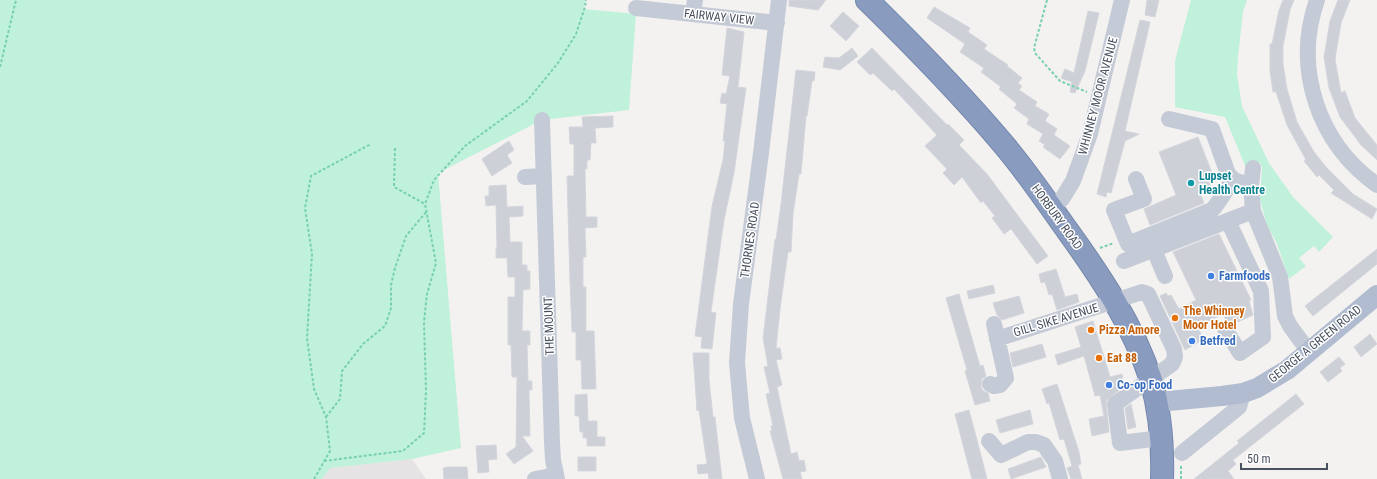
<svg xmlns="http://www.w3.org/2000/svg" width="1377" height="479" viewBox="0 0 1377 479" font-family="'Roboto Condensed',sans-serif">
	<rect width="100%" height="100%" fill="#f4f2f1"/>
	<path fill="#e5e3e3" d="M412,459L426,479H322L330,468Z"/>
	<path fill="#c0f1da" d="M0,0H585L584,9L636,14L629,110L542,120L438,173L461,448L412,459L330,468L322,479H0Z
		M1191,0H1247L1243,12L1238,57L1237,75L1242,106L1269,163L1293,197L1333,237L1319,252L1314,246L1299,258L1306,266L1289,279L1277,244L1267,225L1260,200L1262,167L1259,162L1246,168L1225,117L1175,107V61Z"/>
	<path fill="#cdd0d7" stroke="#d5d6dd" d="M789,0H826L818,10L789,6Z
		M1147,0H1159L1155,17L1145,15Z
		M1283,0H1294L1290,10L1283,46V64L1287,89L1297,122L1314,152L1327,168L1353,194L1377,209L1372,219L1331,193L1334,190L1319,175L1317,177L1304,161L1306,160L1287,125L1276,92H1273L1270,71V44H1272L1279,10Z
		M1338,0H1350L1341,23L1335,59L1341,93L1345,91L1355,118L1377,145V160L1361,145L1340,117L1329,88L1324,57L1330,21Z
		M934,7L970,28L968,32L987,45L984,49L1008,65L1007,66L1022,78L1018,83L1022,86L1019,90L1037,102L1035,106L1049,114L1045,121L1057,129L1054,135L1070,146L1060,159L1043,147L1045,145L1039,141L1043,134L1027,124L1029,119L1014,108L1017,104L999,89L1001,87L981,72L984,68L960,52L965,44L927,18Z
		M1088,11L1099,13L1085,71L1075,93L1070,92L1072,82L1061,78L1065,69L1074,73Z
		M843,12L859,26L846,41L830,26Z
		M1140,20L1150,22L1125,131L1139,134L1125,141L1111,193L1107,192L1106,197L1097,194Z
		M727,28L744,32L738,87L746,88L734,173L724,220L711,312L716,313L712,349L701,348L702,337L695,336L712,206L723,160L725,141H723L727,104L720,103L722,93L726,94L730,76L722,75Z
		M852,48L858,56L840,70L823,67L825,57L839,58Z
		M872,48L947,125L948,124L964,140L959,145L987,174L1048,256L1037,264L1011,229L1004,234L992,218L995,216L983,201L981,203L962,177L954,185L943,173L947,169L925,146L937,135L894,89L892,91L873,73L870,75L857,62Z
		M796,70L815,72L814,81H812L807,116H806L801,174H799L793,214L791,252H788L780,309L776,348H780L782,359L776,360L782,385L777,387L791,454L797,452L799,461L804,460L806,471L800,472L802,479H783L770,431H772L771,426H773L766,394L770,393L764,367L768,366L763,338L775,239L776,240L781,204Z
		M613,116V127L595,128L596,143H591L590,160H587V169H585L586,217H597V227L585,228L586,257H583V287H586V331H594L596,389H582L581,360H576V332H572L570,283L567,176H574V144H570L569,127H583L582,117Z
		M1198,137L1214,178L1209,180L1211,186L1199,191L1204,203L1150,225L1144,209L1176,195L1159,152Z
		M509,141L514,150L507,155L512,163L492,176L482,159Z
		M506,185L507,207L523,206V216L509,217L510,242H522V265H527V271H530V289L523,290L522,331H530V345H527L528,381H532V390H529L530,436H522L533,451L514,464L506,454L516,447L517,377H512L511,345H508V297H515V277H508L507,258H496V249H497L496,205L486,206L485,196H489V186Z
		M1219,234L1251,300L1249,301L1253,315L1233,324L1226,320L1223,314L1197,327L1204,339L1185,350L1160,296L1166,293L1168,296L1171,295L1179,309L1196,300L1173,252Z
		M1377,249V264L1313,316L1305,306Z
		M1056,269L1065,297L1077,294L1079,302L1057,310L1052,294L1049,295L1045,282L1041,283L1039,274Z
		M993,285L995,293L969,299L967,291Z
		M959,294L980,366L983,365L986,376L982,379L981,385L982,390L988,393L990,401L975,405L965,371L967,370L946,298Z
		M1019,296L1024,313L1002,320L997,315L993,303Z
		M1093,321L1110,377L1122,374L1124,386L1106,401L1109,432L1092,436L1089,419L1104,416L1100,395L1095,396L1084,356L1058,365L1055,355L1081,347L1075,327Z
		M1370,334L1377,344L1361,357L1354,347Z
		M1042,344L1046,357L1013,367L1010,353Z
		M693,353H709V380L713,417H715L722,479H709L708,473L698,474L697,465L707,464L699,410L697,411Z
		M1339,357L1345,364L1340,368L1342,371L1328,382L1320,372Z
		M1057,384L1079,452L1081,464L1078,465L1082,479H1071L1067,468L1072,466L1064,439L1060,440L1049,403L1047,404L1042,389Z
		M587,394L588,421H597V437H605V446H587V438H583V432H580L579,416H575V395Z
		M1296,394L1304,404L1233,460L1236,464L1228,471L1234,479H1194L1239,443L1237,441Z
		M1131,404L1136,427L1128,429L1125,408Z
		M969,410L983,463L987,479H972L969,468L955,414Z
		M1030,410L1033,424L1000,433L996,420Z
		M496,445L497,459L488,460L489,472L478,473L476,446Z
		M578,457H596V471H578Z
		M1041,457L1046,467L1011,479L1008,469Z
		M448,467H467L468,479H444L443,468Z"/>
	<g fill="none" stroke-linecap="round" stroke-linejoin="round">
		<g stroke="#7487ac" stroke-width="24">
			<path id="highway" d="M867,0C915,47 961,94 1004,145C1027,172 1047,202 1067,230C1101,277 1133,325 1151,380C1160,411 1163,446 1162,479"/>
		</g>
		<path stroke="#77d0b1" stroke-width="2" stroke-dasharray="3 2" stroke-linecap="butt" d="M1047,0L1034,48L1035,53L1060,81L1087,92
			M0,67L16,0
			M395,148L394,187L425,204
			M1100,248L1114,243
			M326,417L340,399L342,371L363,344L385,326L391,308V285L395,268L406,236L426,212
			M324,461L403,451L424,433L426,391L424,322L427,294L436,263L425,204L434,180L465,146L527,101L558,63L576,34L585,7L586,0
			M314,479L330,451L326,417L314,389L307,338L312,254L305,208L311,176L371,144
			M1181,479V466"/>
		<path stroke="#c5cbd6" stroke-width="16" d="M1317,0C1293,69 1318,143 1377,185
			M636,8L777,23
			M693,14L695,0
			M1169,119L1212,129L1228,174L1234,180L1243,183
			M542,120L552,442L553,460L557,479
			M1253,168L1251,186L1253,211L1280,277L1285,316L1290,326L1309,352
			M525,177L544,176
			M1136,179L1144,199L1114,210L1128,244L1212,210C1221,201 1225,189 1234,180
			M1051,207L1062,199L1073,181L1090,134L1122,0
			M1154,250L1165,276
			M1124,261L1253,211
			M1225,329L1240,353L1263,337L1261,291L1228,221
			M997,339L1142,292L1148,294L1174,349L1175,357L1172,364L1115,404L1120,443L1161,438
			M990,384L994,386L1000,385L1006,378L994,324
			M989,441L1001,455L1028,442H1036L1044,445L1055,461L1060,479
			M1182,453L1239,407L1243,393
			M535,479L556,475
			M757,479L742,418L737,363L741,304L761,153L779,0"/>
		<path stroke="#b1bcd0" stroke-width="20" d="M1157,402L1222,396L1243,393L1257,388L1287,370L1377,295"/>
		<use href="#highway" stroke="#899cc0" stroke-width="22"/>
	</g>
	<circle fill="#0f9aa8" stroke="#fff" stroke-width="1.5" cx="1191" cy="183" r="4"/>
	<g fill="#3f7fe0" stroke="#fff" stroke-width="1.5">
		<circle cx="1211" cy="276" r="4"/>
		<circle cx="1192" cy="341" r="4"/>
		<circle cx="1109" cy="385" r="4"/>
	</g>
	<g fill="#e8710a" stroke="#fff" stroke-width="1.5">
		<circle cx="1175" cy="318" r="4"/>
		<circle cx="1091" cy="330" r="4"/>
		<circle cx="1099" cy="358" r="4"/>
	</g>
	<g text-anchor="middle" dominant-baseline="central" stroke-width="3" stroke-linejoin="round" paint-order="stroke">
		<g font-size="12" fill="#49515f" stroke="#fff">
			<text transform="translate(719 17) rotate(6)">FAIRWAY VIEW</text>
			<text transform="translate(1098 96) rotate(-75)">WHINNEY MOOR AVENUE</text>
			<text transform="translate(1057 217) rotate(54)">HORBURY ROAD</text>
			<text transform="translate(750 240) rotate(-82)">THORNES ROAD</text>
			<text transform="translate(1056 320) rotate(-17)">GILL SIKE AVENUE</text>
			<text transform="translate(549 326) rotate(-92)">THE MOUNT</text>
			<text transform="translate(1315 344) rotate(-39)">GEORGE A GREEN ROAD</text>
		</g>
		<g font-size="12" font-weight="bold" fill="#0d838f" stroke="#fff" text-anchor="start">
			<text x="1199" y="176">Lupset<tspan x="1199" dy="14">Health Centre</tspan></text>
		</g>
		<g font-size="12" font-weight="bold" fill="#366cbe" stroke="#fff" text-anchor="start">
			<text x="1219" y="276">Farmfoods</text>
			<text x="1200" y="341">Betfred</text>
			<text x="1117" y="385">Co-op Food</text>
		</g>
		<g font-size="12" font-weight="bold" fill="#c56008" stroke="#fff" text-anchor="start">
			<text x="1183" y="311">The Whinney<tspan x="1183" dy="14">Moor Hotel</tspan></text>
			<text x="1099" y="330">Pizza Amore</text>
			<text x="1107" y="358">Eat 88</text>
		</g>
	</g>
	<path d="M1241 463v6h86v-6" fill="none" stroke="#49515f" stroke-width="2"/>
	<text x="1247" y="463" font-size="12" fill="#49515f" stroke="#ffffff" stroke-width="3" paint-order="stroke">50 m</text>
</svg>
